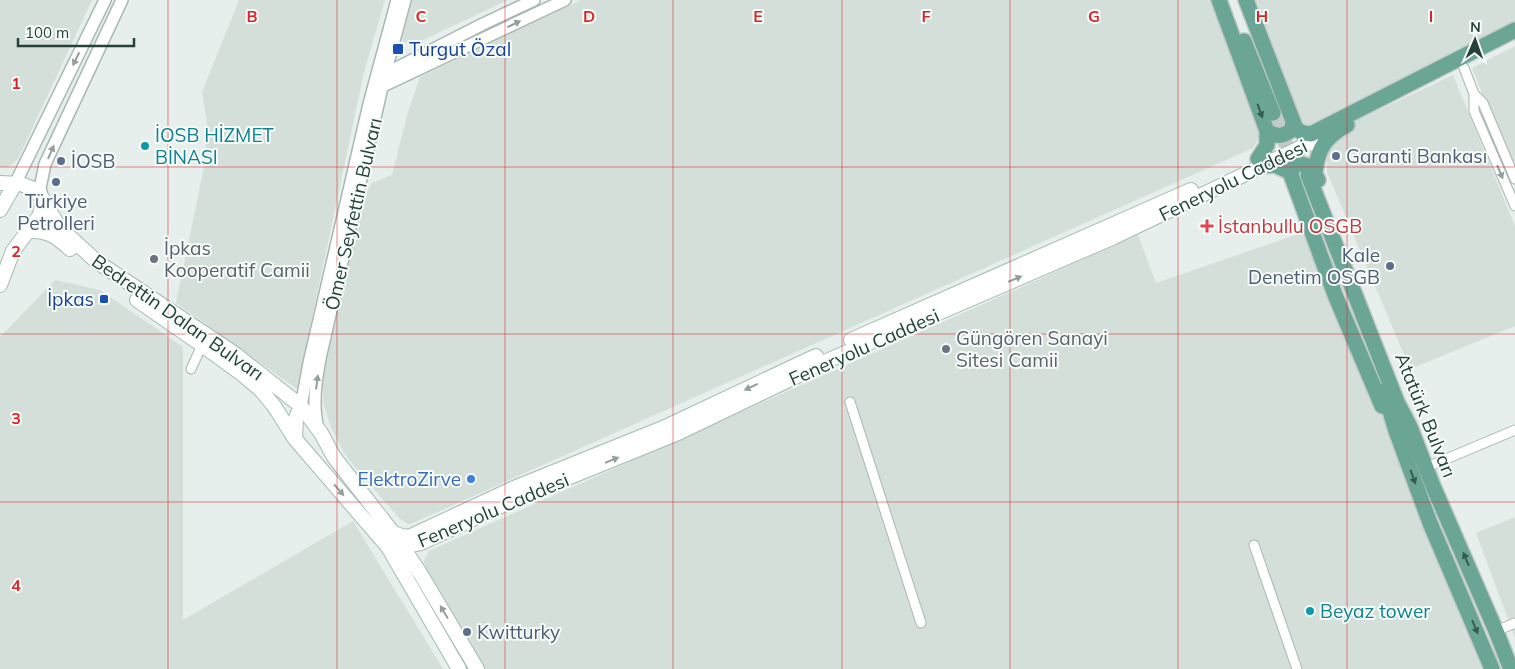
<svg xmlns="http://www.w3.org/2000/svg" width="1515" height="669" viewBox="0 0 1515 669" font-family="Mulish,sans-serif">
	<rect width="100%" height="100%" fill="#e6efeb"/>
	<path fill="#d4dfda" d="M0,0H92L18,159L8,167H0Z
		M239,0H385L364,72L297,389L176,303L204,167L207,123L202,92Z
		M412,0H508L410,46L401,40Z
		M581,0H1220L1264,130L1253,148L413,523L408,524L399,518L353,465L343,451L330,425L323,402V370L363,198L372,183L392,175L407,115L420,77Z
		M1251,0H1515V25L1312,127L1303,128Z
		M1515,46V176L1472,68Z
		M1453,75L1515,226V326L1410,369L1327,172V150L1334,131Z
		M1313,229L1398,445L1482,669H485L426,569L424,561L429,551L1138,235L1156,283Z
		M55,280L100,290L183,347V620L353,521L443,669H0V337Z
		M1515,517V638L1476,533Z"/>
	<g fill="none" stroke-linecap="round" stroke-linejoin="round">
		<path stroke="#bfccc8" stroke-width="15" stroke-dasharray="15 8" stroke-linecap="butt" d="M1273,113L1294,164"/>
		<g stroke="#a8b8b2" stroke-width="11">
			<path id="minor" d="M1464,68L1474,94V111L1515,206
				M1474,94L1483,103L1515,179
				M191,369L202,345
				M850,402L921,623
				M1427,467L1515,430
				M1254,545L1297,669
				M1496,631L1515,623"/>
		</g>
		<g stroke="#a8b8b2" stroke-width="14">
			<path id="tertiary" d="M381,73L385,74L483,24L534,0
				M378,86H383L565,0
				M15,184L105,0
				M43,199L40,188L45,164L122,0
				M301,406L309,363L369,104L397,0
				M318,429C312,404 316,379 321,354L385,74L405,0"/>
		</g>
		<g stroke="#a4bbb3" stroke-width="16">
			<path id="secondary" d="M0,183L21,184L36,190L60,228L96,261L235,354L301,406L321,433L334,457L393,533L420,573L477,669
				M0,210L15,184
				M26,232C45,228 57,237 70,249
				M0,285L13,251L40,215L43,199
				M137,300L202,345L242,374L260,389L274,406L295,439L388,547L459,669
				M851,340L1191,190
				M295,439L296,418L301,406
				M393,533L405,537L411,536L514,488L663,428L816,356
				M388,547L407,546L421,543L518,498L678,433L797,376L808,369L1112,238L1333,132"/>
		</g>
		<g stroke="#c2cac8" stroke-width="18">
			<path id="primary" d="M1219,0L1267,131V145L1258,159
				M1246,0L1296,129L1303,133L1311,134L1515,30
				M1244,41L1273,113
				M1267,131C1276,137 1284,137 1292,129L1293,121
				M1262,166L1275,165L1290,172L1335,295L1382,406
				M1290,172L1294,167L1299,163L1311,167L1318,180
				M1315,172C1318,148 1326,136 1347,125
				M1308,175L1397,402L1410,427L1433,486L1496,631L1511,669
				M1384,391L1396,431L1430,523L1492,669"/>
		</g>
		<use href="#minor" stroke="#fff" stroke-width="9"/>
		<use href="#tertiary" stroke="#fff" stroke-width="11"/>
		<use href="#secondary" stroke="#fff" stroke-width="14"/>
		<use href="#primary" stroke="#6aa596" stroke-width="15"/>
	</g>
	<defs><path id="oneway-solid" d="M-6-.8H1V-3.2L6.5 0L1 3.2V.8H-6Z" transform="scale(1.25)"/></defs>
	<g fill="#92a09c">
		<use href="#oneway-solid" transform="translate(514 24) rotate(-25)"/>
		<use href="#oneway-solid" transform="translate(76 59) rotate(116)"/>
		<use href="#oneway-solid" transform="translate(51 152) rotate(-66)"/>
		<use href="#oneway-solid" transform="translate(1500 172) rotate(67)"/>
		<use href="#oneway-solid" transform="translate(1015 279) rotate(-23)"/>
		<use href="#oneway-solid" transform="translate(317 382) rotate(-83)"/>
		<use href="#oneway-solid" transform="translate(751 387) rotate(155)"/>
		<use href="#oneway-solid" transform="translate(612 460) rotate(-22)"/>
		<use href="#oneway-solid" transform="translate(339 490) rotate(49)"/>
		<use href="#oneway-solid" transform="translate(444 612) rotate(-121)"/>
	</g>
	<g fill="#365b51">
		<use href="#oneway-solid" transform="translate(1260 111) rotate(70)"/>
		<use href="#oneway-solid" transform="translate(1413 477) rotate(70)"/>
		<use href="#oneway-solid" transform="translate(1466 559) rotate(-113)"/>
		<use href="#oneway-solid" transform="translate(1475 627) rotate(67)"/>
	</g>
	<path fill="none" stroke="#d62828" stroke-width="1" stroke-opacity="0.55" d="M168,0V669M337,0V669M505,0V669M673,0V669M842,0V669M1010,0V669M1178,0V669M1347,0V669M0,167H1515M0,334H1515M0,502H1515"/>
	<g fill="#1a4fb4" stroke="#f7fbf9" stroke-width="2">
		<rect x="392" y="43" width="12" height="12" rx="2.5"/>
		<rect x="99" y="294" width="10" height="10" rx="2.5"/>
	</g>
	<g fill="#0f9aa8" stroke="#f7fbf9" stroke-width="2">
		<circle cx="145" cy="146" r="5"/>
		<circle cx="1310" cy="611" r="5"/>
	</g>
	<g fill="#5c6f8a" stroke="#f7fbf9" stroke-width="2">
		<circle cx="1336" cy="156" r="5"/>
		<circle cx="61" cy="161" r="5"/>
		<circle cx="56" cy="182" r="5"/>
		<circle cx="1390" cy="266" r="5"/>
		<circle cx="467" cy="632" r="5"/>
	</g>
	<path fill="#e0444e" stroke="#f7fbf9" stroke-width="2" d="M1204.5 218.5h5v5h5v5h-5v5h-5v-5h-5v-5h5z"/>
	<g fill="#6b7280" stroke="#f7fbf9" stroke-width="2">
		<circle cx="154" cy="259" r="5"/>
		<circle cx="946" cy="349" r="5"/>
	</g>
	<circle fill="#3f7fe0" stroke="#f7fbf9" stroke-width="2" cx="471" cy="479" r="5"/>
	<g text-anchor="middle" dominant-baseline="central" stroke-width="4" stroke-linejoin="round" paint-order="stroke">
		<g font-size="19" fill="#164399" stroke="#f7fbf9" text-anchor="start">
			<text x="409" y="49">Turgut Özal</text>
			<text x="94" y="299" text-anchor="end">İpkas</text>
		</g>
		<g font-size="19" fill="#0d838f" stroke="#f7fbf9" text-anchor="start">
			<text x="155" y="135">İOSB HİZMET<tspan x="155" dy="22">BİNASI</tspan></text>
			<text x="1320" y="611">Beyaz tower</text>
		</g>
		<g font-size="19" fill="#4e5e75" stroke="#f7fbf9" text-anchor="start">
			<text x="1346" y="156">Garanti Bankası</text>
			<text x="71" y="161">İOSB</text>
			<text x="56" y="201" text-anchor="middle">Türkiye<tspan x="56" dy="22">Petrolleri</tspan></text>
			<text x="1380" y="255" text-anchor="end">Kale<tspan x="1380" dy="22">Denetim OSGB</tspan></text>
			<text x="477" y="632">Kwitturky</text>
		</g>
		<g font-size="19" fill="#24423a" stroke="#f7fbf9">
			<text transform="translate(1233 180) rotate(-26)">Feneryolu Caddesi</text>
			<text transform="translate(353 214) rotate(-77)">Ömer Seyfettin Bulvarı</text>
			<text transform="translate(178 317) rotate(35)">Bedrettin Dalan Bulvarı</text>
			<text transform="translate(864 347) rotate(-24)">Feneryolu Caddesi</text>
			<text transform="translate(1426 415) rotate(68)">Atatürk Bulvarı</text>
			<text transform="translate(493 510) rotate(-23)">Feneryolu Caddesi</text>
		</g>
		<g font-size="19" fill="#be3a42" stroke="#f7fbf9" text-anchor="start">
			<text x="1218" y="226">İstanbullu OSGB</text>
		</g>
		<g font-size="19" fill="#5b616d" stroke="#f7fbf9" text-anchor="start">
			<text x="164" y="248">İpkas<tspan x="164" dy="22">Kooperatif Camii</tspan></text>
			<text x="956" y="338">Güngören Sanayi<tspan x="956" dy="22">Sitesi Camii</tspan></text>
		</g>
		<g font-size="19" fill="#366cbe" stroke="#f7fbf9" text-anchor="end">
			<text x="461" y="479">ElektroZirve</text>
		</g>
	</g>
	<g font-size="16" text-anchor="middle" font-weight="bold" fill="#d62828" stroke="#f7fbf9" stroke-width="4" stroke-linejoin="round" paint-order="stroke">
		<text x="252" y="22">B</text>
		<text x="421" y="22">C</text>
		<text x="589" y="22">D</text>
		<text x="758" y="22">E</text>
		<text x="926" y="22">F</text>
		<text x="1094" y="22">G</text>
		<text x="1262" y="22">H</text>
		<text x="1431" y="22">I</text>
		<text x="16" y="89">1</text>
		<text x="16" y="257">2</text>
		<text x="16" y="424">3</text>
		<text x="16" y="591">4</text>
	</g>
	<g transform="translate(1475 40) rotate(2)" stroke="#f7fbf9" stroke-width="4" paint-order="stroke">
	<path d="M0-4L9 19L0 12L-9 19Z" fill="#24423a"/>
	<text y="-8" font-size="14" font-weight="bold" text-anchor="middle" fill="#24423a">N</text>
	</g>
	<path d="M18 38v8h116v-8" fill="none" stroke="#24423a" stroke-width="2.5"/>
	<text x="25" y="38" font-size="15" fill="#24423a" stroke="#f7fbf9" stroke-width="4" paint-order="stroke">100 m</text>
</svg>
